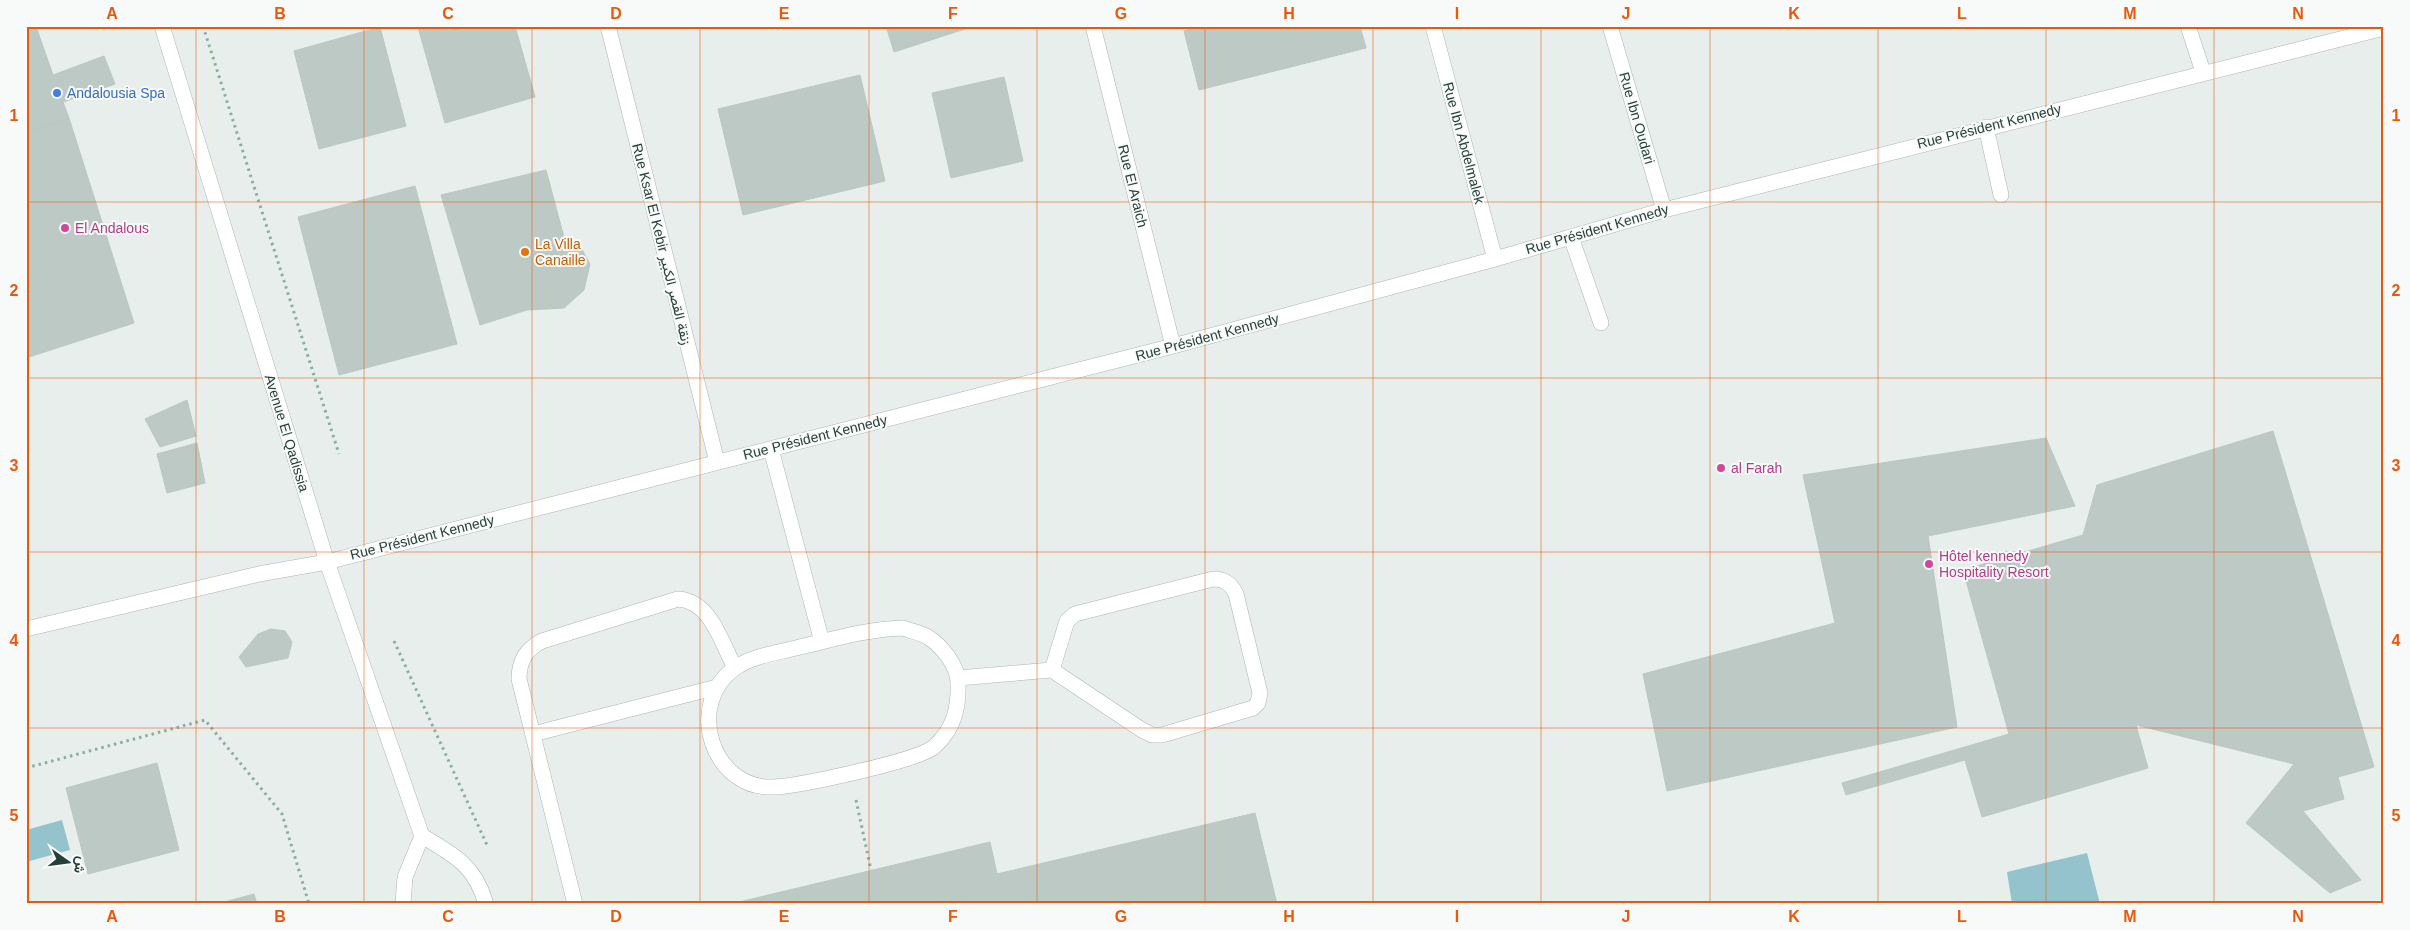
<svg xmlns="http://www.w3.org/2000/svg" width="2410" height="930" viewBox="0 0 2410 930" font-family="Arial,Vazirmatn,sans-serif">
	<rect width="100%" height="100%" fill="#e7eeeb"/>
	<path fill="#95c3cd" d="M62,820L70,850L26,862V830Z
		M2087,853L2100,904H2012L2007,872Z"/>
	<path fill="#bcc9c4" stroke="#bac7c2" d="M26,26H36L40,38L26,43Z
		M515,26L535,97L445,123L418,27Z
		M886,26H974L894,52Z
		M1202,26H1360L1366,48L1199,90L1184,31Z
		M380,27L406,126L319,149L294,51Z
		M40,38L53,75L104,56L115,84L63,102L69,118L26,133V43Z
		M860,75L885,181L743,215L718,109Z
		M1004,77L1023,161L951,178L932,93Z
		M69,118L134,323L26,358V133Z
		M546,170L565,241L579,244L590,264L584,290L564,308L527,310L480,325L441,195Z
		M415,186L457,344L339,375L298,217Z
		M187,400L196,436L160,447L145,419Z
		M2273,431L2374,767L2338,777L2344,799L2303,811L2361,880L2330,893L2246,823L2294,764L2136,725L2148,768L1982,817L1965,760L1846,795L1842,783L2009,734L1963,570L2083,535L2097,485Z
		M2046,438L2075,506L1928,536L1957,727L1667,791L1643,674L1835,623L1803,475Z
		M197,443L205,483L167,493L157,454Z
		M271,629L285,631L292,642L288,658L246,667L239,657L258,634Z
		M157,763L179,850L88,874L66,788Z
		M1255,813L1277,904H731L990,842L997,874Z
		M254,894L257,904L221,903Z"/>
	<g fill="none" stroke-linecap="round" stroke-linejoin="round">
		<g stroke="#aab6b2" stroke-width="16">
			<path id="minor" d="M162,26L327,562L422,836C454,855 475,865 486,904
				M608,26L717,462
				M1093,26L1173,346
				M1433,26L1495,259
				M1610,26L1664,210
				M2188,26L2203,72
				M1986,127L2001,195
				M1571,237L1601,323
				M771,449L822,642
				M1213,579C1225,579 1231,584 1236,594L1260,693L1258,703L1253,708L1162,735H1152L1142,730L1052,670L1067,621L1075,614Z
				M903,628C911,631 921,633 928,637C942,646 958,666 958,683C959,708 954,729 934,747C917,761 799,786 774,787C711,790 685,703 735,668C752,656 776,653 796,648C831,640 866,629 903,628Z
				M26,629L259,574L327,562L1173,346L1495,259L1664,210L2384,28
				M958,678L1052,670
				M533,734L717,687
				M403,904L405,877L422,836
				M575,904L519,679C519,661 526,649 542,641L678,599C711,601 721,642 735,668"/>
		</g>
		<path stroke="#8aaea3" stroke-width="3" stroke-dasharray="2.5 4" stroke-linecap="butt" d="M203,26L339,454
			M394,641L487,845
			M26,768L205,720L282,814L309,904
			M856,800L871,870"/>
		<use href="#minor" stroke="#fff" stroke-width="15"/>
	</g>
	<path fill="none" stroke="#e8590c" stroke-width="1" stroke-opacity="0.55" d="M196,26V904M364,26V904M532,26V904M700,26V904M869,26V904M1037,26V904M1205,26V904M1373,26V904M1541,26V904M1710,26V904M1878,26V904M2046,26V904M2214,26V904M26,202H2384M26,378H2384M26,552H2384M26,728H2384"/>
	<circle fill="#3f7fe0" stroke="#f7faf9" stroke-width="2" cx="57" cy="93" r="5"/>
	<g fill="#d1479c" stroke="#f7faf9" stroke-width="2">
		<circle cx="65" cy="228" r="5"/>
		<circle cx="1721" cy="468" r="5"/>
		<circle cx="1929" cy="564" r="5"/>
	</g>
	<circle fill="#e8710a" stroke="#f7faf9" stroke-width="2" cx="525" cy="252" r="5"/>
	<g text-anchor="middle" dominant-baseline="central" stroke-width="4" stroke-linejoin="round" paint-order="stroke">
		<g font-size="14" fill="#366cbe" stroke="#f7faf9" text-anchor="start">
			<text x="67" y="93">Andalousia Spa</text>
		</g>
		<g font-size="14" fill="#273f39" stroke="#f7faf9">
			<text transform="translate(1637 118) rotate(74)">Rue Ibn Oudari</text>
			<text transform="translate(1989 126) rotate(-14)">Rue Président Kennedy</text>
			<text transform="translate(1464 143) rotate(75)">Rue Ibn Abdelmalek</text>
			<text transform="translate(1133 186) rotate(76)">Rue El Araich</text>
			<text transform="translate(1597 229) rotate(-16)">Rue Président Kennedy</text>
			<text transform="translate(662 244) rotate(76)">Rue Ksar El Kebir زنقة القصر الكبير</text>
			<text transform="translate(1207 337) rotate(-15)">Rue Président Kennedy</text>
			<text transform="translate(287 433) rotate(73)">Avenue El Qadissia</text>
			<text transform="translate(815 437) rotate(-14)">Rue Président Kennedy</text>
			<text transform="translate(422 537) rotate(-14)">Rue Président Kennedy</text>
		</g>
		<g font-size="14" fill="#b23c85" stroke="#f7faf9" text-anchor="start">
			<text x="75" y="228">El Andalous</text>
			<text x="1731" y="468">al Farah</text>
			<text x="1939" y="556">Hôtel kennedy<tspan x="1939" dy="16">Hospitality Resort</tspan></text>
		</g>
		<g font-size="14" fill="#c56008" stroke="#f7faf9" text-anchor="start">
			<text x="535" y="244">La Villa<tspan x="535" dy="16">Canaille</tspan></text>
		</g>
	</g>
	<rect width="2410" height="930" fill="none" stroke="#f7faf9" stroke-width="55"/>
	<g transform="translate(68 862) rotate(104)" stroke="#f7faf9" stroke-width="4" paint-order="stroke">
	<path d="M0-4L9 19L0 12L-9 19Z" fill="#273f39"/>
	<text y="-8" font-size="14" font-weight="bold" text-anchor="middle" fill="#273f39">ش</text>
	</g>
	<rect x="28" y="28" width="2354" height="874" fill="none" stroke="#e8590c" stroke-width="2"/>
	<g font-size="16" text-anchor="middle" font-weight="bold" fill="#e8590c">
		<text x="112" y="19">A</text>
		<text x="280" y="19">B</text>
		<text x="448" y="19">C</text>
		<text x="616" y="19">D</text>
		<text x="784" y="19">E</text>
		<text x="953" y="19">F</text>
		<text x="1121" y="19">G</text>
		<text x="1289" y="19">H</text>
		<text x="1457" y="19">I</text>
		<text x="1626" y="19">J</text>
		<text x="1794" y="19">K</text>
		<text x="1962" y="19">L</text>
		<text x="2130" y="19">M</text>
		<text x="2298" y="19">N</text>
		<text x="14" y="121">1</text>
		<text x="2396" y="121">1</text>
		<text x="14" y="296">2</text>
		<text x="2396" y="296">2</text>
		<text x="14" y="471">3</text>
		<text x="2396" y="471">3</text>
		<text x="14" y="646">4</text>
		<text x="2396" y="646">4</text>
		<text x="14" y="821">5</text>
		<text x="2396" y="821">5</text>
		<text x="112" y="922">A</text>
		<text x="280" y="922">B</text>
		<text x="448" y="922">C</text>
		<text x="616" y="922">D</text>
		<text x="784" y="922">E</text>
		<text x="953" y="922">F</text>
		<text x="1121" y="922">G</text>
		<text x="1289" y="922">H</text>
		<text x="1457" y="922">I</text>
		<text x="1626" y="922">J</text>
		<text x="1794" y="922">K</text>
		<text x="1962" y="922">L</text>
		<text x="2130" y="922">M</text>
		<text x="2298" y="922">N</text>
	</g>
</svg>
